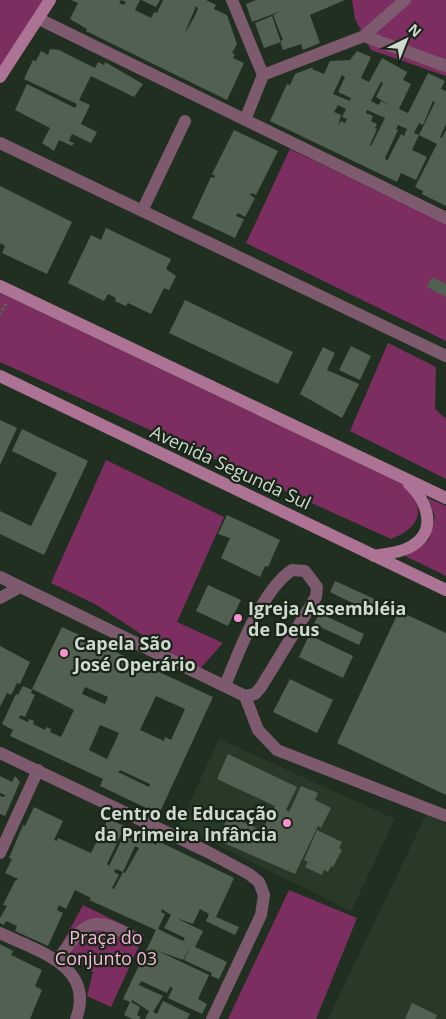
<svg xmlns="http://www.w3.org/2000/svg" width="446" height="1019" viewBox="0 0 446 1019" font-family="'Open Sans',sans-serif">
	<rect width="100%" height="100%" fill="#212f21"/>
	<path fill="#283a27" d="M219,739L395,819L351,911L179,826Z
		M426,815L446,824V1019H328Z"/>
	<path fill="#7b2e5f" d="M0,0H50L0,77Z
		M352,0H446V76L371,50L355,19Z
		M290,149L446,224V341L246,243Z
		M0,293L405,485C408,490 414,496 416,502C424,522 406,533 391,539L0,362Z
		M388,343L436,367L435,409L446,419V479L350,431Z
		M106,460L224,517L177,622L223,643L198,671L95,604L51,583Z
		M428,498L446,506V576L405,556L429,540L435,517Z
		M289,890L357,918L316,1019H228Z
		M83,905L144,935L111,1007L87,996L93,972L58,951Z"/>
	<path fill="#516050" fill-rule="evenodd" d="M71,0H121L119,3L124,5L126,2L121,0H140L135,10L151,18L154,12L157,13L163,0H206L216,5L214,9L227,15L237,44L232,53L235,54L233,58L244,63L227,100L86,31L87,29L70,19L78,3ZM196,6L198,8L196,14L184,35Z
		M141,0H160L156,7Z
		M256,0H345L310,15L320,43L303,50L301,44L283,50L280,41L283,40L273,15L281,11L252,22L246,4Z
		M272,16L281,42L264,48L255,23Z
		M50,49L59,50L95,68L98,62L104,65L105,62L143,84L134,97L91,76L79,100L90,105L81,124L97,132L91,143L72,134L69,141L74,143L72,146L59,140L54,151L42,143L50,128L15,110L27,84L75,108L77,104L24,79L33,60L36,61L41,51L48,55Z
		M357,51L371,57L361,78L369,82L382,58L407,72L403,80L411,84L399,109L408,113L428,73L445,81L441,89L446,91V124L440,137L442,138L446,130V206L422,194L423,191L415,187L437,144L419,135L435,102L433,101L423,125L419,123L414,133L419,135L412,150L427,157L416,180L401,173L397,182L270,121L287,84L290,85L295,74L313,67L312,69L324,74L330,61L350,60ZM342,75L345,77L338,92L351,98L350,101L333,94ZM381,82L383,83L376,97L391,106L381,101L379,105L371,101ZM338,105L346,109L342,117L347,119L345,123L341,121L338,126L341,115L334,112ZM367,110L385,118L371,146L370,145L377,129L375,128L377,124L371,121L373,116L366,113ZM398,125L407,129L404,136L401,134L387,161L385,158L398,130L396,129Z
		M234,130L278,151L256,195L252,193L250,195L255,198L245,217L238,213L236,216L244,219L235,238L192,218L211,177L214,178L215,176L212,174Z
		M0,186L72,222L47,274L2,253L5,246L0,243Z
		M106,228L171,259L166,269L176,276L169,290L164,288L151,314L128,303L126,306L115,301L116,298L108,294L104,301L68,283L91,235L101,240Z
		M432,277L446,284V297L427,287Z
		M185,300L293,352L278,384L169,333Z
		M351,346L371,356L360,380L339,370Z
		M323,347L335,353L327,370L359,384L342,418L300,394Z
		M0,420L17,428L0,465Z
		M22,429L88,461L44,555L0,534V511L31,526L57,473L12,451Z
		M227,515L280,540L268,567L265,566L260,577L221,558L230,538L218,534Z
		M335,581L379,601L373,613L330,592Z
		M208,585L241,600L228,626L196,611Z
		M399,611L446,633V795L337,743Z
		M319,613L364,634L359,645L314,624Z
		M62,627L213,697L159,814L100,786L103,779L10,736L13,730L2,724L16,694L18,695L23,686L32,690L31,693L35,695L25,717L20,715L19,718L28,722L29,719L34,721L33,724L45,730L46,727L51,729L50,732L61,737L74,710L32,689ZM85,687L108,697L105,704L82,694ZM156,696L185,709L171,740L165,737L164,741L140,730ZM100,725L119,733L107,759L89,750ZM120,770L150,784L149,787L118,772Z
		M309,635L353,656L343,678L299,657Z
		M0,646L30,662L20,684L17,683L11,695L7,693L0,707Z
		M290,679L333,700L317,733L273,712Z
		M228,754L297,787L286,810L289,812L301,786L318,793L315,800L331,808L321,828L318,826L295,874L217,840L229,815L262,831L275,806L217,779Z
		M0,776L12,782L15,776L20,782L5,816L0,814V796L4,797L5,795L0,793Z
		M34,807L63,821L54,840L57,841L58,838L91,853L108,819L125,826L107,864L109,866L124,835L137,841L140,836L156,845L158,841L234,878L216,917L239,927L235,935L206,921L209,914L200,909L193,924L176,918L203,931L195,947L227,962L219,979L211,976L212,973L184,960L191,945L183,960L156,950L209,975L198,999L207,1004L202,1014L168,998L173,988L170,987L167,993L141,981L139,985L163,996L153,1012L157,1014L163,1001L190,1014L187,1019H145L149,1011L132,1000L131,1002L140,1007L137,1015L141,1017L139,1019H132L124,1015L130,1002L123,999L156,930L89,900L91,898L75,890L66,909L59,905L57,910L63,913L48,946L15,931L17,926L6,921L4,925L0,923V918L7,906L3,905L15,881L18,879L5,873L12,859L9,858L23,825L25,826ZM135,846L139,848L125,873L123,872ZM116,869L123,872L114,889L112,888L119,875L114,872ZM162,909L171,915L164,928L185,938L183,941L158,929L165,914L161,912Z
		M317,830L342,842L339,848L342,850L333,867L331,866L328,872L324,870L322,875L305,867L308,862L304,860Z
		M0,944L13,951L11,955L42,970L35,986L42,990L30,1019H0Z
		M412,1003L437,1015L435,1019H405Z"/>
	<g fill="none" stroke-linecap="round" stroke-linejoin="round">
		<path stroke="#596559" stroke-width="3" stroke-dasharray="2.5 2.5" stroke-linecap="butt" d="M0,315L6,303"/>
		<path stroke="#7e5a6e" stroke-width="12" d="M232,0L263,75
			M39,19L446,218
			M364,36L446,66
			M245,120L263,75L364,36L405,0
			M0,143L446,356
			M142,211L185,121
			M0,577L245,696L255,694L261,687L316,597L317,587L305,571L292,570C262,590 238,653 225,686
			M0,598L20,587
			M245,696L258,730L277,750L446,816
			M0,753L208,852L249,874L259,882L264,895L261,915L212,1019
			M0,853L38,770
			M0,933C37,951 96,966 76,1019
			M57,961C82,926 89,912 131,936"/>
		<path stroke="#ad7394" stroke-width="12" d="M0,77L50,0
			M0,286L446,498
			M0,376L446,590
			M374,556C385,554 398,553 408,548C438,534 429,503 409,484"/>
	</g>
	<g fill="#f790ce" stroke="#182517" stroke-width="2">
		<circle cx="238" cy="618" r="5"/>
		<circle cx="64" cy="653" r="5"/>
		<circle cx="287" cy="823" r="5"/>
	</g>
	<g text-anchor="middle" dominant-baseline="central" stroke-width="4.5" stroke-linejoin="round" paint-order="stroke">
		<g font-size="18" fill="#d0d9d0" stroke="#182517">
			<text transform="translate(231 467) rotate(25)">Avenida Segunda Sul</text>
		</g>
		<g font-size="18" font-weight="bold" fill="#d0d9d0" stroke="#182517" text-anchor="start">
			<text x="248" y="608">Igreja Assembléia<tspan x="248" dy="21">de Deus</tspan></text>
			<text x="74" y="643">Capela São<tspan x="74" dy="21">José Operário</tspan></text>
			<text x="277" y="813" text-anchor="end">Centro de Educação<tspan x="277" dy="21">da Primeira Infância</tspan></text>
		</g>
		<g font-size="18" fill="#f9b5dc" stroke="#182517">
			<text x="106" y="937">Praça do<tspan x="106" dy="21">Conjunto 03</tspan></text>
		</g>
	</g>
	<g transform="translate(406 40) rotate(43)" stroke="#182517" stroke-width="4" paint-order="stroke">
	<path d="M0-4L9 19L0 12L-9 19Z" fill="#d0d9d0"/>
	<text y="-8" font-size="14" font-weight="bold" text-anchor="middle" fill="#d0d9d0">N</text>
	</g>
</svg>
